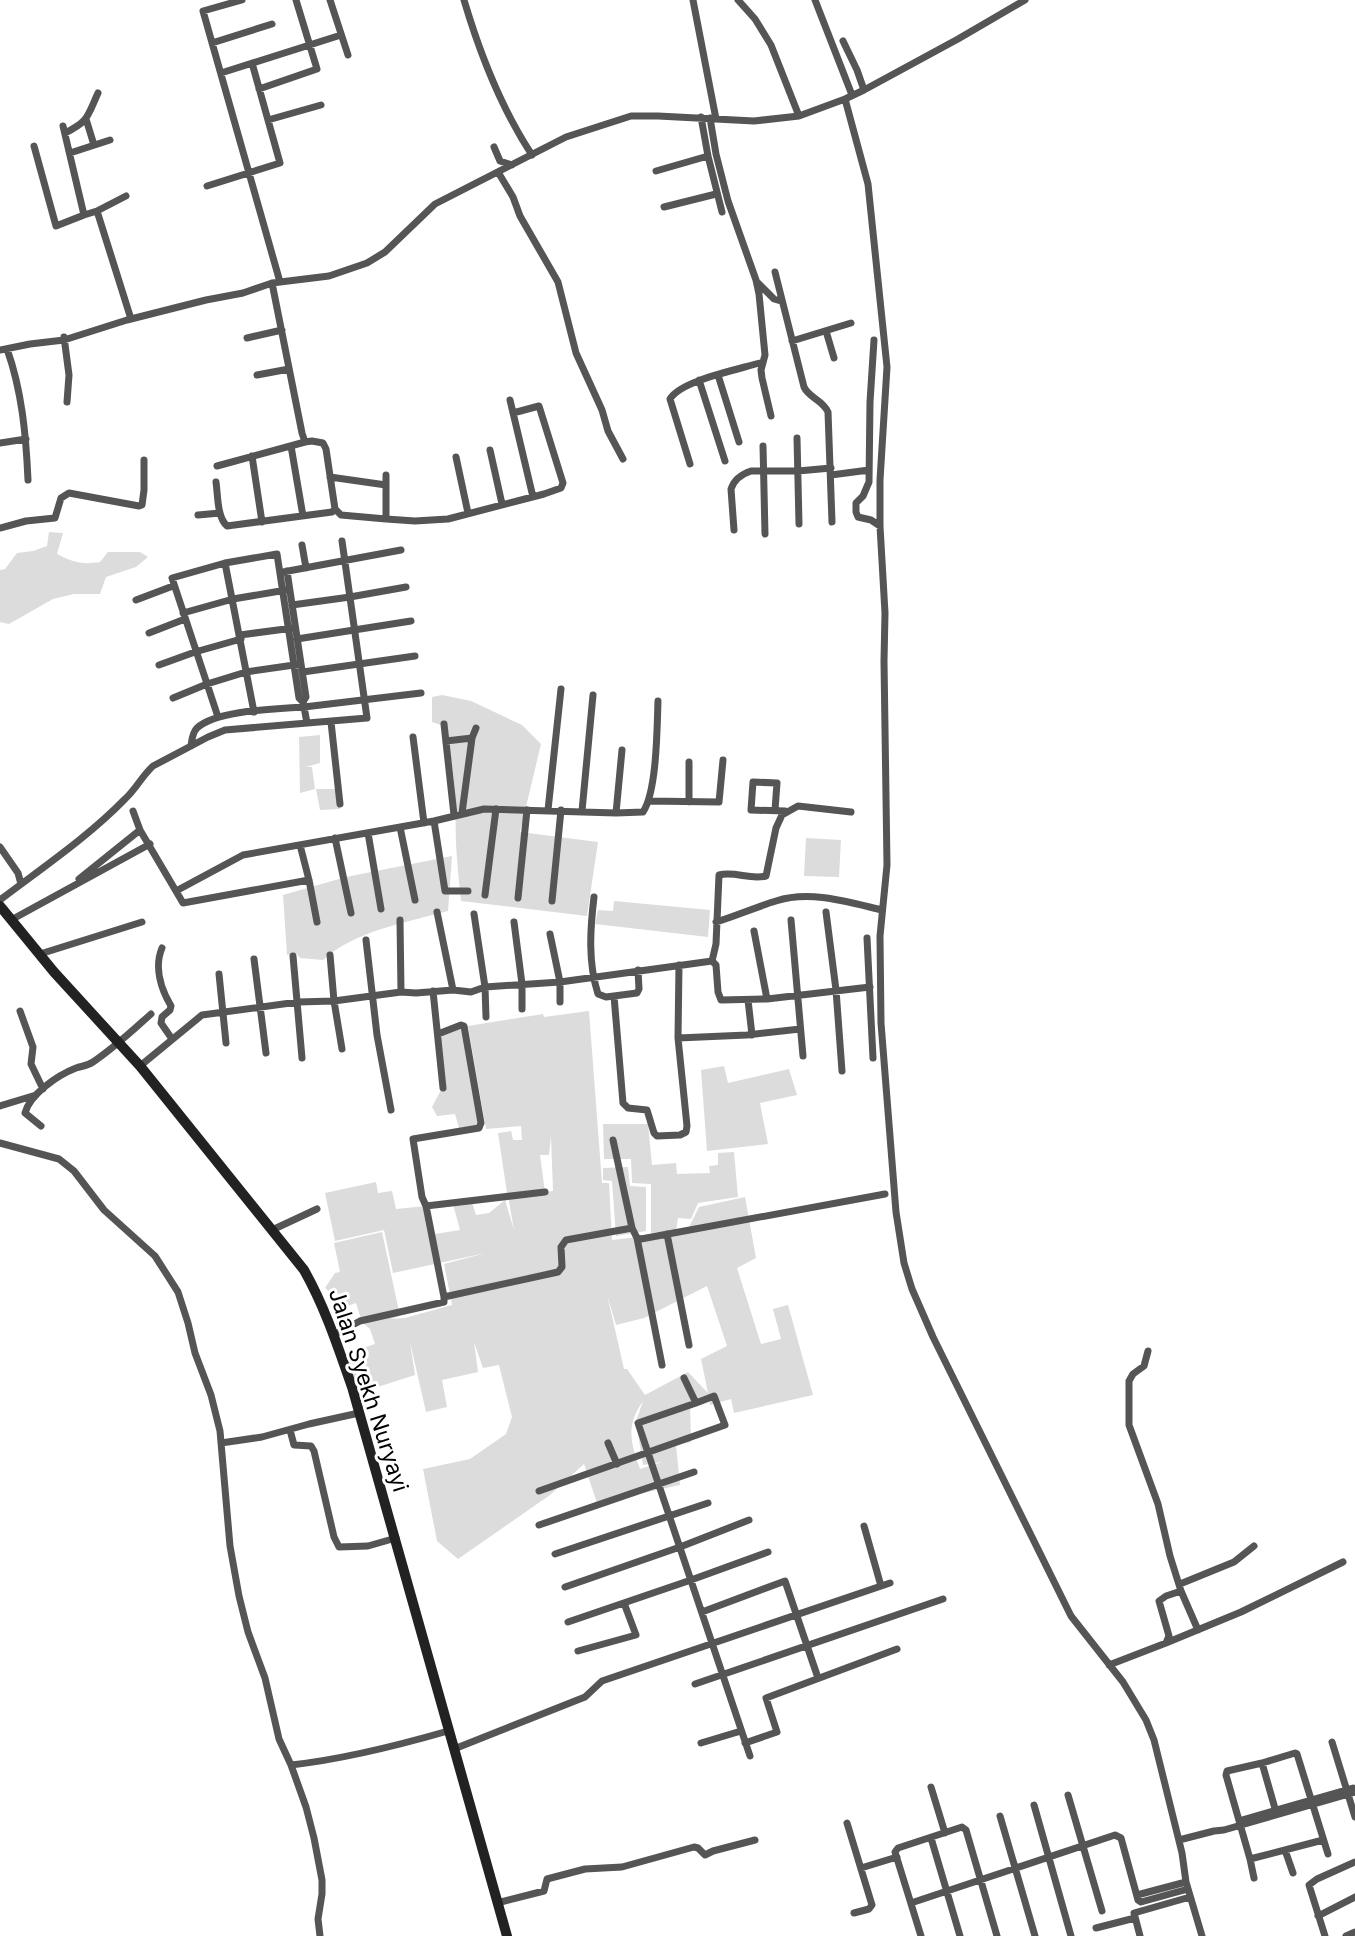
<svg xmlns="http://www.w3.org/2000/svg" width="1355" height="1936" viewBox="0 0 1355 1936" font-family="Inter,sans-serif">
	<rect width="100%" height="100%" fill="#fff"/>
	<path fill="#dcdcdc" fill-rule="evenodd" d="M49,532L63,533L57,554C72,562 82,565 100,562L108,552H140L148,557L136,567L106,577L100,594H74L53,599L9,624L0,622V570L5,569L17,553L33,551L47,546Z
		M442,695L471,701L522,725L541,744L520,832L598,842L587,916L461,901C459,882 457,863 456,844C455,804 457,761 441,725L432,722V697Z
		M320,735V763L306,767H312L315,789L300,793L299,737Z
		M316,789H337L340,809L320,810Z
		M806,838L841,840L839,877L804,876Z
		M452,856L448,911C408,922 354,931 323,960L300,958L296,953L287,955L283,895L346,877Z
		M614,901L710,910L708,937L595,924L598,910L613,911Z
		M589,1011L602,1183H609L612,1240L687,1231L699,1207L745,1197L756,1258L737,1268L761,1344L781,1339L773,1309L788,1305L813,1395L734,1413L731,1399L710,1405L708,1395L690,1404L691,1442L676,1445L680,1485L597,1503L584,1464L550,1495L458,1559L437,1541L423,1469L470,1459L506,1434L512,1417L499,1365L483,1368L474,1342L478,1372L442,1380L447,1407L426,1412L410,1342L415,1375L356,1394L345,1354L375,1344L370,1329L362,1322L356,1303L339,1309L334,1295L325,1288L335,1273L340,1272L334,1243L382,1232L400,1316L390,1319L405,1318L452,1305L444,1264L486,1253L393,1273L384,1230L335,1241L325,1193L376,1182L378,1193L392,1191L396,1209L426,1206L435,1234L460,1230L453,1204L472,1202L476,1215L489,1213L505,1200L514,1230L508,1196L533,1192L507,1193L498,1133L511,1131L513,1140H522L521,1126L486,1129L468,1026L543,1014L544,1017ZM551,1136L553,1191L545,1192L540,1155H549ZM707,1286L727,1346L701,1359L708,1393L688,1372L645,1395L627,1369H624L607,1294L616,1325L644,1318ZM643,1401L636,1421L643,1465L662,1462L640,1469C630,1441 626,1426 643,1401Z
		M462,1026L479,1125L459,1128L455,1114L437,1116L432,1107L442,1088L440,1036Z
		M724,1066L728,1083L789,1069L797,1095L760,1103L768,1144L707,1151L701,1070Z
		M603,1124H648L652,1165L676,1163L677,1174L710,1173L709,1166L718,1165V1153L734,1152L738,1197L698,1203L691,1219L678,1218L676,1231L651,1233V1184L632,1183L631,1159H604Z
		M628,1167L630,1186L646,1187V1231L616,1236L612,1181L603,1180V1168Z"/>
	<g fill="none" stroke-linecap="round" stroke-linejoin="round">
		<path stroke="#555" stroke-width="7" d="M242,0L203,11L280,282
			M330,0L348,55
			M464,0C480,54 501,108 532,155
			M693,0L716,119
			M738,0L755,19L771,45L799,116
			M815,0L852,95
			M843,41L857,70L864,90
			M212,43L272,24
			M221,73L341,35
			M259,89L317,69L296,0
			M845,99L868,184L887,367L880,480V526L885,613L884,661L887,865L880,936L881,1023L896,1212L904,1263L912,1289L933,1337L1071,1616L1123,1682L1146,1720L1154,1740L1182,1853L1186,1882L1202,1936
			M701,117L708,156L722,212
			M710,118L716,154L728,201L756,280L759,294L765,355L761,370L762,378L771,416
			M86,119L94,145
			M268,120L321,105
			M63,126L84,215L97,211
			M65,133C89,121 87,117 98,93
			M34,146L56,226L84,215
			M494,147L500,161L512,165
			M70,153L110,140
			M656,171L708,156
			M498,172L513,197L520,216L558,282L576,353L602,410L608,431L623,459
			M207,186L280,163L252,63
			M126,196L97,211L131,319
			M664,207L716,194
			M775,272L804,387C809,398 823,400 828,412L832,522
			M757,282L774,299L781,301
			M272,283L302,433L305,442L312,441L323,443L326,449L335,509L341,515L386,519V475
			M826,331L834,358
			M64,337L69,375L67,402
			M247,338L282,330
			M874,340L870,402L869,482L863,496L856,503V512L858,517L871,520L880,526
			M792,341L851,323
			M7,349C22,391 26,435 28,480
			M0,350L30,344L64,340L127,320L206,300L243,293L272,283L329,276L367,263L385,252L435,204L566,137L631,116H658L754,121L799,116L845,99L864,90L958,39L1025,0
			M257,375L289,369
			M718,375L739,442
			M699,380L725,461
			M510,400L533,497
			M797,438L799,524
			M0,443L26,439
			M291,446L303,516
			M763,446L765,534
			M490,450L502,504
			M252,456L262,522
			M456,457L468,513
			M690,464L670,399C681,380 741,369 763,362
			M217,466L305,442
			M831,475L869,470
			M330,477L386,485
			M216,482C218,496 217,517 227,526L332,512L335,509
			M198,515L220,513
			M386,519L415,521L448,519L544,494L561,488L563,483L539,406L513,413
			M0,528L26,521L55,518L61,498L69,493L139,506L142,505L144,490V460
			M734,530L731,489C734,480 742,474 751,471H798L831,468
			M302,545L306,568
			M225,563L254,712
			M287,571L306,697L303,702
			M283,572L401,550
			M136,600L173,586
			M292,605L350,597L406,587
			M183,613L233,599L286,590
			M149,633L185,619
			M240,635L293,628
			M297,639L411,621
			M159,665L195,652L241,639
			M303,672L415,656
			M173,698L207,684L246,672L301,664
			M218,717L172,578L225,563L277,554L299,698L303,702L304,707L421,693
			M331,722L340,804
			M444,724L454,815
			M413,737L424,823
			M446,741L472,738
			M191,746C192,740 192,733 197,728C216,710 278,709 304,707L307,723
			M689,762V802
			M649,801L719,802L723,760
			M548,810L561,689
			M775,810L777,783L753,782L751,810L785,811
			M133,811L140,830L183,903L309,880
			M582,811L593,695
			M462,813L472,738L476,728
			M616,813L622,750
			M434,821L445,891H468
			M400,827L415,900
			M368,833L381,909
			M335,838L351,913
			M300,845L309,880L317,922
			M0,847L18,873L21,884
			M79,879L140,830
			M176,891L243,855L434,821L484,809L616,813L643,812C657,791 657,728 658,701
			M485,895L496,809
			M594,897C590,930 588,963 598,994L606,997L637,993L639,989L638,970
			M518,898L527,810
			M0,900C42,868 88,837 125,799C136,789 142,776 153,766L208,737L225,730L367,718L342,541
			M552,901L561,810
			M437,912L453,990
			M826,912L836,990L842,1071
			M474,914L485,987L486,1017
			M11,920L150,844
			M400,920L401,992
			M791,920L803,1056
			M514,922L522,984V1009
			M716,922C736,916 756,907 776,901C810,890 848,902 882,910
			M754,931L767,999
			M550,934L560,982V1002
			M867,938L873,1058
			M366,940L377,1035L391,1110
			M162,948C154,967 161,989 171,1006L170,1010L162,1017L161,1023L172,1039
			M40,954L142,922
			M330,955L334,1001L342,1049
			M293,956L302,1058
			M254,959L266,1053
			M712,961L716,944L719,875C735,871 750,880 766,876L776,828L782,815L798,806L851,812
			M219,974L226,1043
			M433,991L443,1088
			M614,996L623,1103L628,1108L647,1110L654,1133L657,1136L680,1135L686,1132L687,1126L678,1038L679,965
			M748,1000L752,1035
			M20,1011L33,1047L31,1064L43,1089
			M438,1034L461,1025L464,1026L481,1123L479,1128L413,1139L422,1197L426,1206L545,1192
			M678,1038L747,1035L800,1029
			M140,1066L202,1015L298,1002L334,1001L401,992L416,993L453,990L471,992L485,987L560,982L712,961L716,965L718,992L721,1000L767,999L870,987
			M0,1106L36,1095
			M41,1126L25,1113C30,1094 58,1075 76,1068C82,1066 87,1066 93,1062C114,1048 132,1031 151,1014
			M613,1140L632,1228L637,1238L641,1239L885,1194
			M0,1143L59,1159L74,1171L104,1210L155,1256L178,1292L188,1323L195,1353L211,1395L220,1431L230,1546L239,1596L248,1632L265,1678L279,1739L291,1765L306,1807L314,1838L322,1880V1894L318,1919L320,1936
			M272,1230L317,1209
			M667,1234L689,1345
			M637,1238L662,1365
			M444,1297L558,1272L562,1267L561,1247L566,1240L632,1228
			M334,1335L360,1321L444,1302V1297L426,1206
			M684,1378L696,1403L638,1423L750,1756
			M290,1430L294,1445L311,1446L314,1451L334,1537L339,1547L368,1546L396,1538
			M221,1443L262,1437L309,1424L359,1413
			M608,1443L617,1464
			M539,1491L725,1425L714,1396L696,1403
			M539,1525L694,1472
			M864,1526L881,1586
			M555,1554L708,1503
			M1180,1584L1234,1562L1254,1546
			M565,1587L680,1547L749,1520
			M1181,1591L1198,1630
			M702,1612L785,1581L818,1678
			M568,1622L691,1580L768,1552
			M1166,1643L1241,1612L1343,1562
			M578,1651L636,1635L624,1603
			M1109,1665L1166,1643L1169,1636L1159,1601L1166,1596L1181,1591L1170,1556L1158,1504L1129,1425V1381L1133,1374L1144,1366L1148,1351
			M695,1684L943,1599
			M1332,1742L1355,1817
			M701,1743L741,1731
			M745,1743L777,1732L766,1698L897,1649
			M454,1749L585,1697L602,1681L890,1583
			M1262,1763L1276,1812
			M291,1765C345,1759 396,1746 448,1731
			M931,1787L945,1833
			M1068,1795L1102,1911
			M1034,1805L1071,1936
			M1000,1816L1035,1936
			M1242,1820L1353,1788
			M847,1823L872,1905L869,1909L854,1913
			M931,1838L960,1936
			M1179,1840L1214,1831L1224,1830L1355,1792
			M1323,1840L1250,1859L1226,1775L1227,1771L1262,1763L1295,1753L1297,1754L1328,1854
			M1285,1850L1293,1873
			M1250,1859L1254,1878
			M861,1868L897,1857
			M1137,1895L1186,1882
			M497,1903L544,1891L547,1879L585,1869L622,1867L694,1847L698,1848L705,1855L713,1851L755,1840
			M911,1903L1115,1835L1121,1838L1138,1900L1141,1902L1188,1889
			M1318,1916L1355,1897
			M1096,1928L1135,1918
			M921,1936L895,1852L898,1848L962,1827L966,1830L997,1936
			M1140,1936L1134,1913L1190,1897
			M1325,1936L1309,1885L1317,1879L1355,1862
			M1346,1936L1355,1932"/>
		<path stroke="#222" stroke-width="10" d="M0,906L54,972L140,1066L304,1270C325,1307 338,1347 352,1387L507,1936"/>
	</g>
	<g text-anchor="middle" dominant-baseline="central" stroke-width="6" stroke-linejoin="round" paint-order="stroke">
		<g font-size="22" fill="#000" stroke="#fff">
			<text transform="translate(369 1390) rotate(72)">Jalan Syekh Nuryayi</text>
		</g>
	</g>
</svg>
